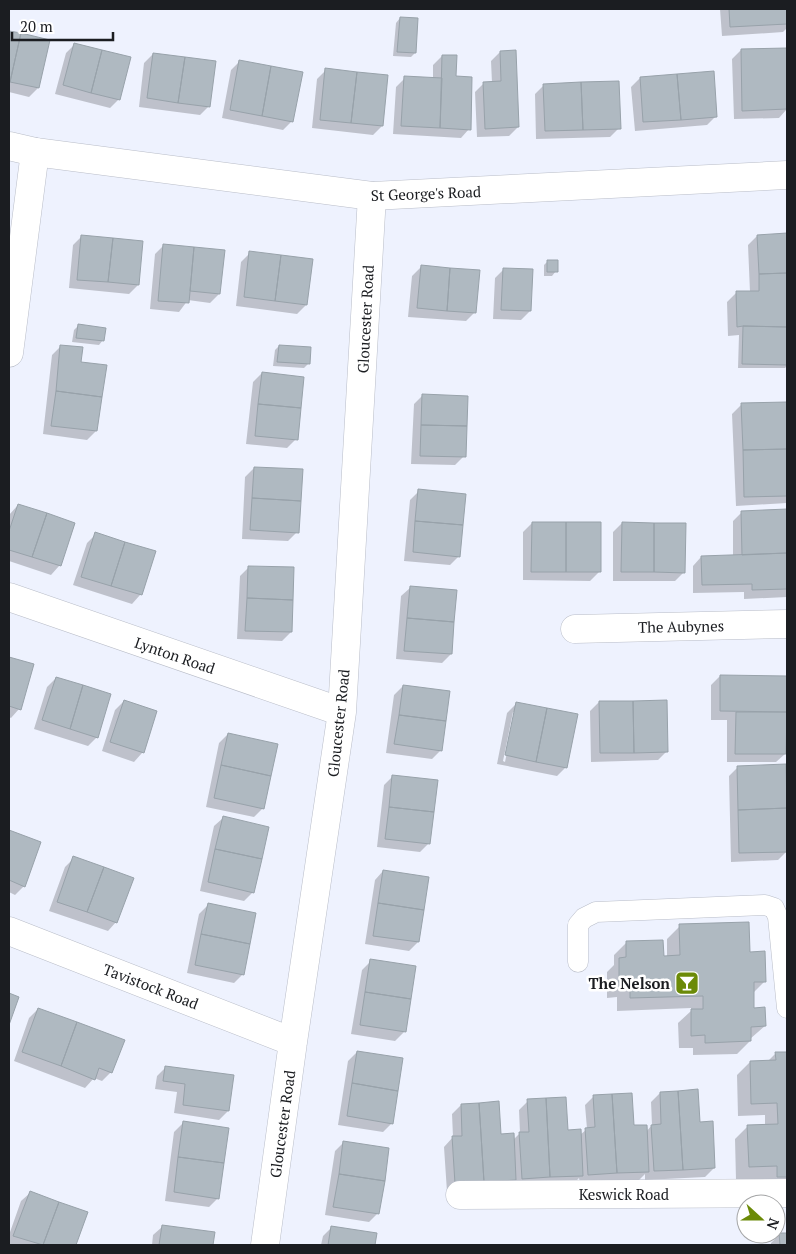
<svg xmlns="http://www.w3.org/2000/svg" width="796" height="1254" viewBox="0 0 796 1254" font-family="'PT Serif',serif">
	<rect width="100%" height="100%" fill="#eef2fe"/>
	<path fill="#0003" fill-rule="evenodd" d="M720,9H787V28L783,32L722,36Z
		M400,18L415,53L411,57L393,56L396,23Z
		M9,32L49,41L38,88L29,97L9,92Z
		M75,44L119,99L110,108L55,94L66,53Z
		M786,49L787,109L779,118L734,119L732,59L741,50Z
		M500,52L518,127L509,136L477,137L475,92L484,83H492L491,61Z
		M153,54L209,106L200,115L139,107L144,63Z
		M442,56L455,77L469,129L461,138L393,134L396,87L405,78L433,79V65Z
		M240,61L292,121L283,130L222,118L231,70Z
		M326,70L382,126L373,135L312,128L317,79Z
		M640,78L716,116L707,125L635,131L631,87Z
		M544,85L619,128L610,137L536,139L535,94Z
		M787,235V325H761V328L787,327V366L785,368H738L739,335L728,336L727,302L736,293L750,292L748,245L757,236Z
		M82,236L138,285L129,294L69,288L73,245Z
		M164,245L219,294L210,303L188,300L179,312L150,309L155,254Z
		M250,253L306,305L297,314L236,306L241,262Z
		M548,261L556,271L552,276H544V265Z
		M421,267L475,312L466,321L408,317L412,276Z
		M504,269L530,311L521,320L493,319L495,278Z
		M78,326L103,340L99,345L72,342L74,330Z
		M61,346L80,363L96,431L87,440L43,434L52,355Z
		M279,346L308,364L304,368L273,366L275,350Z
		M262,373L296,439L287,448L246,444L253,382Z
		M423,395L464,456L455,465L411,464L414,404Z
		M787,403V503L736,506L732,414L741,405Z
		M254,468L297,532L288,541L242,539L245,477Z
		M419,491L459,556L450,565L404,561L410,500Z
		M18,505L73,524L59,566L51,575L9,561V515Z
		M787,511V597L744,599V592L693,593V566L701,557L733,556V521L742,512Z
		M532,523L599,572L590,581L523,580V532Z
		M622,523L684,572L675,581H613V532Z
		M96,534L154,552L140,595L132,604L73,585L87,543Z
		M249,567L291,632L282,641L237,639L240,576Z
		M410,588L456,591L451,654L442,663L396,659L401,596Z
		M9,658L32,665L19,709L11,718L9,717Z
		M720,676L785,677V754L776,762H727V720H711V685Z
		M56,678L97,737L88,746L34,729L47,687Z
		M403,686L441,750L432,759L386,753L394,695Z
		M124,701L156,712L142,753L134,762L102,751L115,710Z
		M599,702L667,751L658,760L591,762L590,711Z
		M516,704L566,767L557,776L497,764L507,713ZM513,712H515L505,762L503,761Z
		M228,734L263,808L254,817L206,807L219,743Z
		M785,766L787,851L778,860L731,862L729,776L738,767Z
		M393,776L429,843L420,852L377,847L384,785Z
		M223,818L253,892L244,901L200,891L214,826Z
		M9,831L40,843L24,886L15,895L9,892Z
		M74,858L116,922L108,931L49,911L65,867Z
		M383,871L428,878L418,942L409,951L365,944L375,880Z
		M208,905L243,974L234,983L187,973L199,914Z
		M680,926L749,953L765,981L753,993V1009L765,1026L750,1039V1041L737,1054L693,1055V1048H679L678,1023L691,1011V1008L617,1011V997L607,998V972L614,965V955L627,942L663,957H667V939Z
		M371,961L404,1032L395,1041L351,1034L362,970Z
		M38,1009L111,1072L102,1081L94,1078L85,1088L14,1061L29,1018Z
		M357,1052L392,1123L383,1132L338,1125L348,1061Z
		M776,1053H787V1189H764V1179L736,1180L735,1139L748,1126L765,1125V1115L738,1116L737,1075L750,1062H767Z
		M166,1067L228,1111L219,1120L174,1113L177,1092L155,1089L157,1076Z
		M660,1093L698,1123L714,1168L705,1177L645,1180V1174L639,1180L580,1183L579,1178L573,1184L447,1192L444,1147L453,1137L452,1114L461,1105L499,1136L513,1140L520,1133L519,1110L528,1101L567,1131L580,1135L587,1129L585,1105L594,1096L633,1127L646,1132L652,1125L651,1102Z
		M183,1123L218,1198L209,1207L165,1201L174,1132Z
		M344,1142L378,1213L369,1222L325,1215L335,1151Z
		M30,1193L86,1213L75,1245H9V1235L21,1201Z
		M162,1227L214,1233L212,1245H152L153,1235Z
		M332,1227L376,1234L374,1245H321L323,1236Z
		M780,1234H787V1245H771V1243Z
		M704,1244V1245H655Z"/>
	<path fill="#afb9c1" stroke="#98a2aa" d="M729,9H787V24L730,27Z
		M400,17L418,18L416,53L397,52Z
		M9,31L21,33L10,82H9Z
		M21,33L50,40L39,88L10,82Z
		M74,43L102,50L91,93L63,85Z
		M787,48V109L742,111L741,49Z
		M102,50L131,57L120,100L91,93Z
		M516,50L519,127L485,129L483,82L501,81L500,51Z
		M153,53L185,57L178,103L147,98Z
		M442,55H457L456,76L472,77L471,130L440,128Z
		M185,57L216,61L210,107L178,103Z
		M239,60L271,66L262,116L230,110Z
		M271,66L303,72L293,122L262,116Z
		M325,68L357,72L351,123L320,120Z
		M714,71L717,117L681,120L677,74Z
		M357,72L388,75L383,126L351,123Z
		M677,74L681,120L643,122L640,77Z
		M404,76L442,78L440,128L401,126Z
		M619,81L621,129L583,130L581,82Z
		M581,82L583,130L545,131L543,84Z
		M787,233V273L759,274L757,235Z
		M81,235L113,238L108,282L77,280Z
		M113,238L143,241L139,285L108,282Z
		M163,244L194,247L189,303L158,301Z
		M194,247L225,250L220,294L190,291Z
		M249,251L281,255L275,301L244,297Z
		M281,255L313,259L307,305L275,301Z
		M547,260H558V272H547Z
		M421,265L450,268L447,311L417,308Z
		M450,268L480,270L476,313L447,311Z
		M503,268L533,269L531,311L501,310Z
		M787,273V327L743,326L737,327L736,291H759V274Z
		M78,324L106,328L104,341L76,338Z
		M743,326L787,327V365L742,364Z
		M60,345L83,347L81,362L107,365L102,397L56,391Z
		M279,345L311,347L310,364L277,362Z
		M262,372L304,377L301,408L258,404Z
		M56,391L102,397L97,431L51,426Z
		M422,394L468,396L467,426L421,425Z
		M787,402V449L743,450L741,403Z
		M258,404L301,408L298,440L255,436Z
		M421,425L467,426L466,457L420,456Z
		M787,449V496L744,497L743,450Z
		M254,467L303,469L301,501L252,498Z
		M418,489L466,494L463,525L415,521Z
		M252,498L301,501L299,533L250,530Z
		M18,504L47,513L32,557L9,550V531Z
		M787,509V553L742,555L741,511Z
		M47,513L75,523L61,566L32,557Z
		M415,521L463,525L460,557L413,552Z
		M532,522H566V572H531Z
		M566,522H601V572H566Z
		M622,522L654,523V572H621Z
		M654,523H686L685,573L654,572Z
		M95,532L125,542L111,586L81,577Z
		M125,542L156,551L142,595L111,586Z
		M787,553V589L752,590V584L702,585L701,556Z
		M248,566L294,567L293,600L247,598Z
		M410,586L457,590L454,622L407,618Z
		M247,598L293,600L292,632L245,631Z
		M407,618L454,622L452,654L404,651Z
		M9,657L34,664L21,710L9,706Z
		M720,675L787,676V712L720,711Z
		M56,677L83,685L70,729L42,720Z
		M83,685L111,694L98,738L70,729Z
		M403,685L450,691L446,721L399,715Z
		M124,700L157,711L144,753L110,742Z
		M667,700L668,752L634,753L633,701Z
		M599,701H633L634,753H600Z
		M516,702L547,708L536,762L505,755Z
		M547,708L578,714L567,768L536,762Z
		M736,712H787L786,754H735Z
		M399,715L446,721L442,751L394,744Z
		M228,733L278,744L271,776L221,765Z
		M786,764L787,808L738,810L737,766Z
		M221,765L271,776L264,809L214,798Z
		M392,775L438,780L434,812L389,807Z
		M389,807L434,812L430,844L385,839Z
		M787,808V852L739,853L738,810Z
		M223,816L269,827L262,859L215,849Z
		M9,830L41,842L25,887L9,880Z
		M215,849L262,859L254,893L208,882Z
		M73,856L104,867L87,912L57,902Z
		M104,867L134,878L117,923L87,912Z
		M383,870L429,877L424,910L378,903Z
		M208,903L256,913L250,944L201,934Z
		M378,903L424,910L419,942L373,936Z
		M749,922L750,952L765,951L766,982H754V1008L765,1007L766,1026L751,1027V1041L705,1043V1035L691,1036V1009H703V996L630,998V985H619V958L626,957V941L663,940L664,956L680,955L679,924Z
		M201,934L250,944L244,975L195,965Z
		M370,959L416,966L411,999L365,992Z
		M365,992L411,999L406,1032L360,1025Z
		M9,993L19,997L9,1025Z
		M38,1008L77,1022L61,1066L22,1052Z
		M77,1022L125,1040L112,1073L99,1068L95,1080L61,1066Z
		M357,1051L403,1058L398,1091L352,1083Z
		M775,1052H787V1177H777V1166L749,1167L747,1125L778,1124L777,1103L751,1104L750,1061L776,1060Z
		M165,1066L234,1075L229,1111L183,1105L185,1084L163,1081Z
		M352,1083L398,1091L393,1124L347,1116Z
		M698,1089L700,1122L713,1121L715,1168L683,1170L678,1091Z
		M678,1091L683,1170L654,1171L651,1125L661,1124L660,1092Z
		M632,1093L634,1125H647L649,1172L617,1173L612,1094Z
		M612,1094L617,1173L588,1175L585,1128L595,1127L593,1095Z
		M566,1097L568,1130L581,1129L583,1176L550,1177L546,1098Z
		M546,1098L550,1177L522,1179L519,1132H529L527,1099Z
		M499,1101L501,1134L514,1133L516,1180L484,1182L479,1103Z
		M479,1103L484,1182L455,1184L452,1136H462L461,1104Z
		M183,1121L229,1128L224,1163L178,1157Z
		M343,1141L389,1148L385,1181L339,1174Z
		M178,1157L224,1163L219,1199L174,1192Z
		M339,1174L385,1181L379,1214L333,1207Z
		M30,1191L59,1202L43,1245L13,1236Z
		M59,1202L88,1212L76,1245H43Z
		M162,1225L215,1232L213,1245H159Z
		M331,1226L377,1233L375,1245H328Z
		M779,1233H787V1245H780Z"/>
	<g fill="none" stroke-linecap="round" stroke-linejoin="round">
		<g stroke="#b9bdc8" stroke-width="21">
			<path id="service" d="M578,962V925L584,918L596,912L765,905L774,908L778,917L787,1008"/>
		</g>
		<g stroke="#b9bdc8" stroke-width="29">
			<path id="minor" d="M9,353L35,152
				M9,597L342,712
				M575,629L787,624
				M9,931L293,1042
				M460,1195L787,1193
				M265,1245L293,1042L342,712L372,196"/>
		</g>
		<g stroke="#b9bdc8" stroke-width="29">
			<path id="tertiary" d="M9,146L35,152L372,196L787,175"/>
		</g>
		<use href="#service" stroke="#fff" stroke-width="20"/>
		<use href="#minor" stroke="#fff" stroke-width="28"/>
		<use href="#tertiary" stroke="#fff" stroke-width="28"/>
	</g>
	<defs>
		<g id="bar-square" transform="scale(1.25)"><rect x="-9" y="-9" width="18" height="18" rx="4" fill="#6b8a07" stroke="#fff"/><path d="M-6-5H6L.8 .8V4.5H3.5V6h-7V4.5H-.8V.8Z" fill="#fff"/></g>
	</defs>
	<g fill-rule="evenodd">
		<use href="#bar-square" x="687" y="983"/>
	</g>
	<g text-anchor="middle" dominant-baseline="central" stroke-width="5" stroke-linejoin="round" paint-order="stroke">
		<g font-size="15" fill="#1b1d21" stroke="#fff">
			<text transform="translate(426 193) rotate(-2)">St George's Road</text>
			<text transform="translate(365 319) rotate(-87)">Gloucester Road</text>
			<text transform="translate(681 626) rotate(-1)">The Aubynes</text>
			<text transform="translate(175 655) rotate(19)">Lynton Road</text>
			<text transform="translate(338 723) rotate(-84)">Gloucester Road</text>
			<text transform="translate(151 986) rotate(21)">Tavistock Road</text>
			<text transform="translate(282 1124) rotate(-82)">Gloucester Road</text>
			<text x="624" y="1194">Keswick Road</text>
		</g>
		<g font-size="15" font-weight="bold" fill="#1b1d21" stroke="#fff" text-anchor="end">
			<text x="670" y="983">The Nelson</text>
		</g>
	</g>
	<rect width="796" height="1254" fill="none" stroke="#1b1d21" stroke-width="20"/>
	<g transform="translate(761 1219) rotate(111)"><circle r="24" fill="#ffffff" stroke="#a4a5a6"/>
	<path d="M0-4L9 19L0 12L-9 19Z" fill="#6b8a07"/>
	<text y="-8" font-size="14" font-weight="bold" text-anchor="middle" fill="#1b1d21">N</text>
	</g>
	<path d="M12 32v8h101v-8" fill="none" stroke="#1b1d21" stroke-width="2.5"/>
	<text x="20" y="32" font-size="15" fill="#1b1d21" stroke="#ffffff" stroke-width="4" paint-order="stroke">20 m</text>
</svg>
